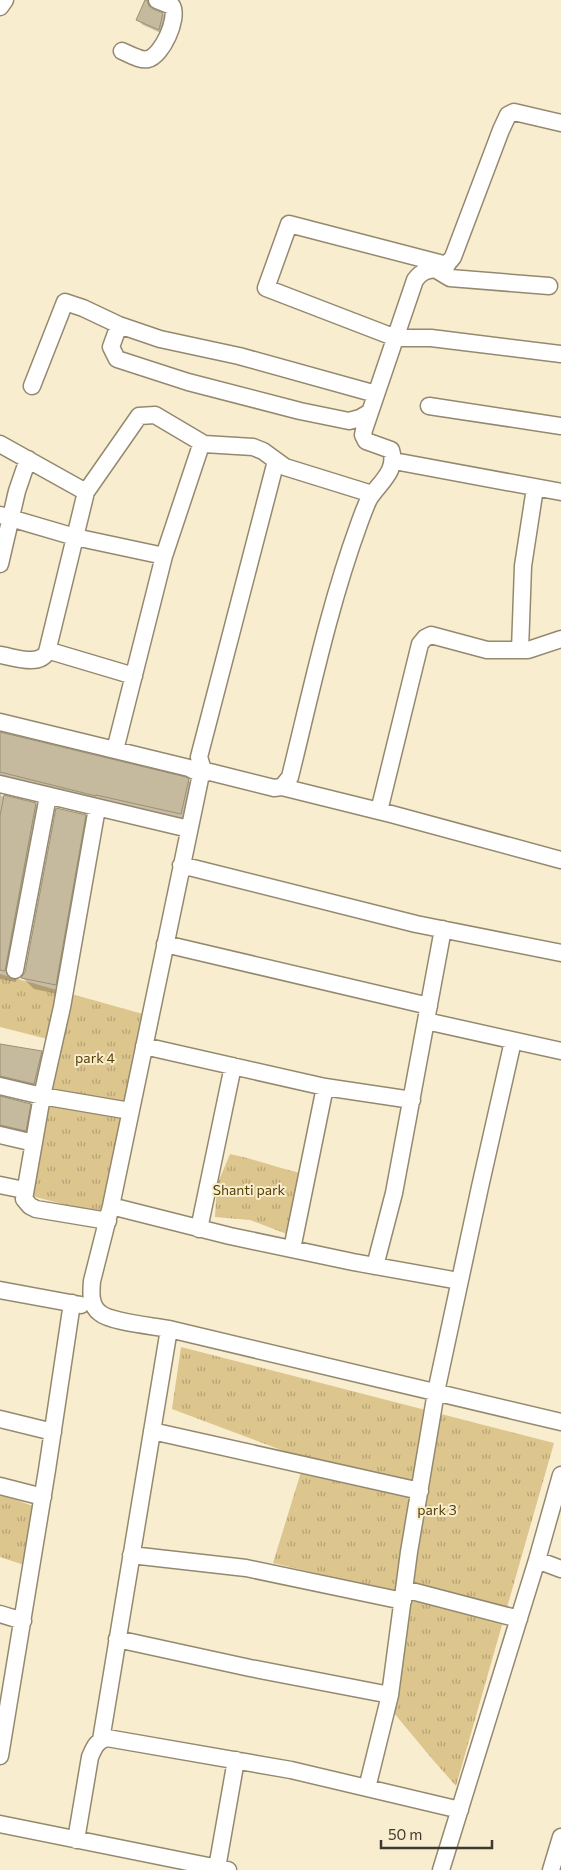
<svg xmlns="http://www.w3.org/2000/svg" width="561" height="1870" viewBox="0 0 561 1870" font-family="Commissioner,sans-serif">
	<defs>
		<pattern id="park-tufts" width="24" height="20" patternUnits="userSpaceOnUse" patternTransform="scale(1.25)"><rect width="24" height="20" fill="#ddc68d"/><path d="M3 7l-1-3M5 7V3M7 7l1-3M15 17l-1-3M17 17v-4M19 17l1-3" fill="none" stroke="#b5a274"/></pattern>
	</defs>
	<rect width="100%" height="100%" fill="#f9edd0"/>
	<path fill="url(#park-tufts)" d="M0,974L143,1014L101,1214L28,1195L59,1042L0,1027Z
		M230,1154C254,1159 276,1167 300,1173L287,1234L250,1220L215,1217L217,1185Z
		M181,1347L554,1443L456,1786L433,1760L389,1707L399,1593L273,1563L305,1459L172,1409Z
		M0,1494L41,1509L27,1566L0,1557Z"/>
	<path fill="#0003" d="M146,1L153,10L163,14L169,20L165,35L143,25L137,19Z
		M0,734L188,780L200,792L192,825L8,786L1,793V796L36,804L47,816L16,982L0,979Z
		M85,816L97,827L67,996L34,989L23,978Z
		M0,1045L41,1052L53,1063L46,1095L4,1090L1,1096V1098L30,1105L41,1116L37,1141L0,1137Z"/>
	<path fill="#c5ba9e" stroke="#9b9075" d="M145,0H147L149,6L153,9L163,13L159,30L136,20Z
		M0,732L186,777L189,779L181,814L96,795V796L0,772Z
		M4,795L36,803L5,971L0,970V816Z
		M56,808L86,815L56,985L21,978L25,972Z
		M0,1044L42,1051L34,1084L0,1076Z
		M0,1096L31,1104L26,1131L0,1125Z"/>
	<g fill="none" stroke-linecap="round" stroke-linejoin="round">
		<g stroke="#94896f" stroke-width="19">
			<path id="minor" d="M0,7L5,0
				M122,51C129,54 141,61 148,59C162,56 179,18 172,6L157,0
				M447,265L289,224L266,288L396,338H431L561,354
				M435,269L450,278L549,286
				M119,325L111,347L117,359L188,382L300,411L349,421L360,418L370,412
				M32,386L65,302L83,308L119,325L160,339L239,356L376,394
				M429,406L561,426
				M0,444L86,492L139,416L155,415L204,444
				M392,463L394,461L561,492
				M0,515L75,537L164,556
				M0,564L17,491L28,459
				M520,650L523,566L535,488
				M47,652L50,651L134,676
				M0,655C14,657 39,667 47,652L86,492
				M0,722L189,768L201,774
				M115,750L164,556L200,448L204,444L253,447L263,451L285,467L372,494
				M204,773L199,757L276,461
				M0,784L189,829
				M282,787L290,777C311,692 329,606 359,524C362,516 365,507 369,499C379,483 398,471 391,450L366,441L363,435L364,430L415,280C428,262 439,277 453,257L501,130L508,115L514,112L561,123
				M97,808L62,1007L42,1096L24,1199L30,1206L36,1209L108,1221
				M379,811L420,644L425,638L431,635L487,650H528L561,639
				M561,860L391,814L282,787L274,788L210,772L201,774L111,1206L92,1281C91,1292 90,1306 100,1313C110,1322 154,1326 169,1329L561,1422
				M181,865L416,924L561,953
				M165,944L429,1006
				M15,970L48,796
				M426,1021L561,1051
				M144,1046L325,1087L412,1100
				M0,1086L42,1096L130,1111
				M0,1135L34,1143
				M0,1185L24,1190
				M111,1206L230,1236L353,1262L459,1281
				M199,1229L233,1066
				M292,1249L325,1087
				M375,1266L394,1193L443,929
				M0,1290L81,1305
				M0,1419L53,1432
				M152,1431L420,1491
				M0,1486L43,1497
				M131,1555L246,1568L403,1601
				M537,1560L561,1569
				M404,1589L519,1619
				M0,1614L23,1621
				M117,1639L250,1668L390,1695
				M101,1740L169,1329
				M0,1756L47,1470L72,1303
				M367,1788L390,1695L409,1552L436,1392L480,1187L513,1041
				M0,1824L228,1870
				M76,1840L90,1757C94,1748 96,1741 107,1738L291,1770L460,1810
				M217,1868L236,1760
				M441,1870L537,1560L561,1475
				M551,1870L561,1837"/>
		</g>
		<use href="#minor" stroke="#fff" stroke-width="16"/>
	</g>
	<g text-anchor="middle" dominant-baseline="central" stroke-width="4" stroke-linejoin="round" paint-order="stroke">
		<g font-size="14" fill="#544103" stroke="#f9edd0">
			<text x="95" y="1057">park 4</text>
			<text x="249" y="1189">Shanti park</text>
			<text x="437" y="1509">park 3</text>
		</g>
	</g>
	<path d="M381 1840v8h111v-8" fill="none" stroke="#3e392e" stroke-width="2.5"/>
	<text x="388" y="1840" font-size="15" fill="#3e392e" stroke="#f9edd0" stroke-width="4" paint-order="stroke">50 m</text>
</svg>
